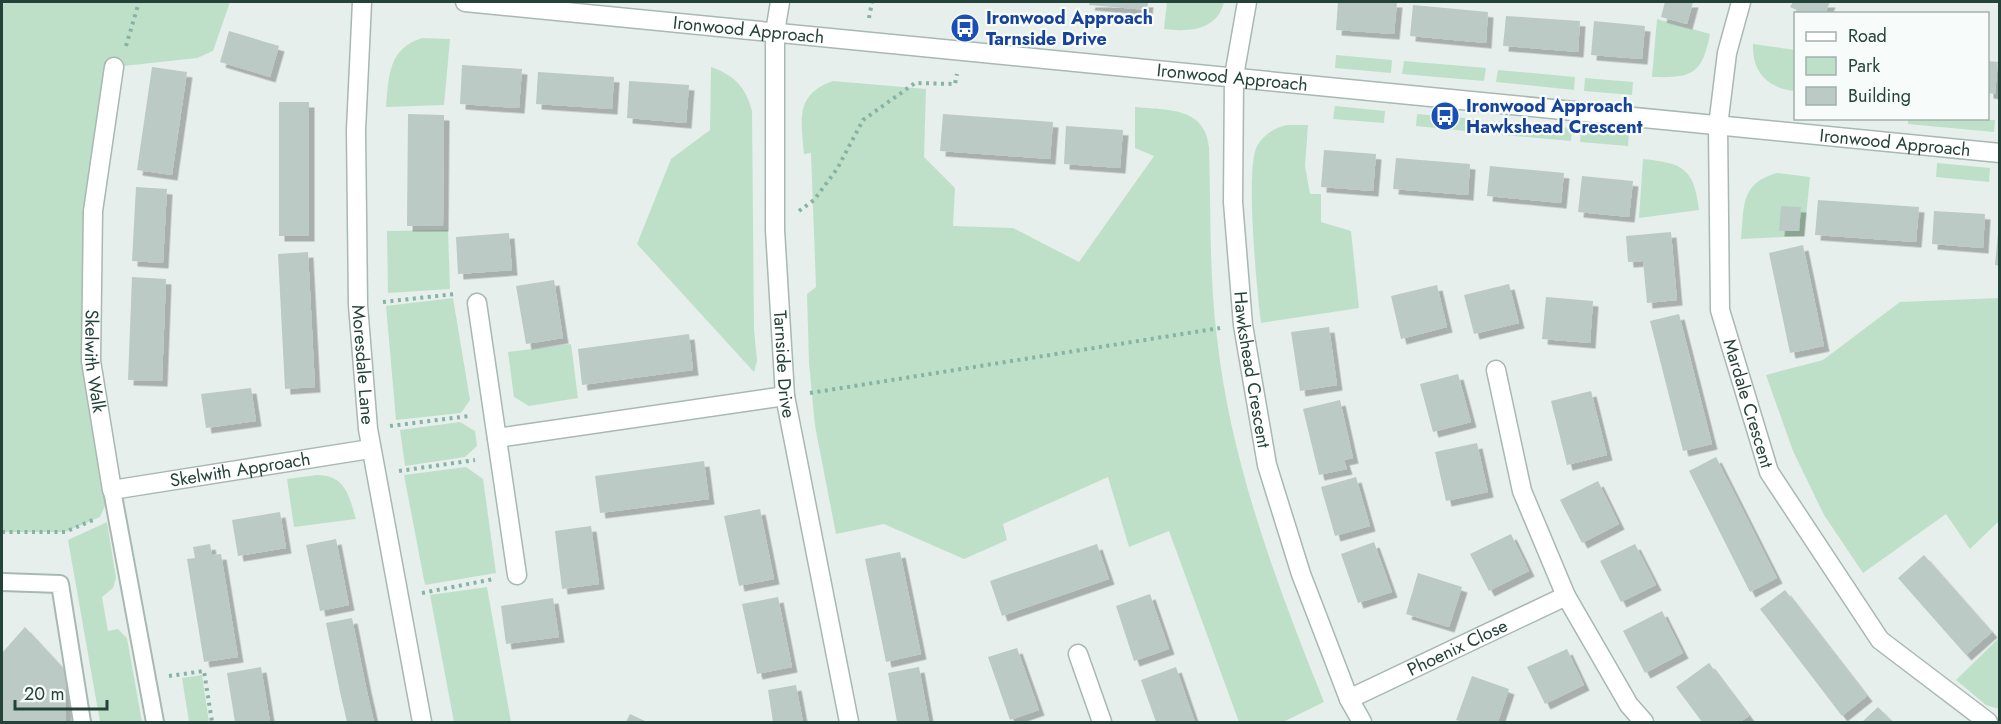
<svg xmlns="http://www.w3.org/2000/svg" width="2001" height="724" viewBox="0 0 2001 724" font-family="Jost,sans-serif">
	<defs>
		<filter id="shadow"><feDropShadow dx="5.5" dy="5.5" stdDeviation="0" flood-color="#0004"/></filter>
	</defs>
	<rect width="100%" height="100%" fill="#e6efeb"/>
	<path fill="#bfe0c8" d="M2,2H230L213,51L197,58L114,67L93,211L91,361L112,490L100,517L65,532H2Z
		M1167,2H1224C1217,31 1188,32 1164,29Z
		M1657,19L1710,34C1702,75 1692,78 1652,77Z
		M422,38L450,39L444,105L386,107C389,75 388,49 422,38Z
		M1753,44L1795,50V91C1768,88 1752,73 1753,44Z
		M1336,55L1392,60L1391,73L1335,68Z
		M1404,61L1486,68L1484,81L1402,74Z
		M711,67C734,75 746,87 752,111L754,329L757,361L754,372L637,244L671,159L710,130Z
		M1498,70L1575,77L1574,90L1496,82Z
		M1585,78L1633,82L1632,95L1584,91Z
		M833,81L926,89L924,157L955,188L953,226L1013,228L1079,262L1154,156L1135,148V107C1167,110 1205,107 1209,147C1211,211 1209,275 1217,338C1231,464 1277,585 1324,702L1283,722H1239L1169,531L1129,547L1108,477L1003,524L1007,540L964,559L884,524L836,534L815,426L809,363L807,294L816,287L811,153L804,154C801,120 795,94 833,81Z
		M1335,106L1385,111L1384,123L1333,119Z
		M1417,114L1476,119V132L1416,126Z
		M1908,119L1995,120L1994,132L1908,124Z
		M1494,121L1572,128L1571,141L1493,134Z
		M1287,125H1308L1305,166L1310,194H1321V222L1351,231L1359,308L1261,323C1257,291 1245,169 1257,146C1264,134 1274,128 1287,125Z
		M1581,129L1629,133L1628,146L1580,142Z
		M1643,159C1684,163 1694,169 1699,210L1639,218Z
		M1937,163L1990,168L1989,182L1936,177Z
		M1777,173L1810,177L1804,236L1741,239C1744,207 1740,183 1777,173Z
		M448,230L450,289L388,293L387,231Z
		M453,298L470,400L461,413L396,420L386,306Z
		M1999,298V521L1970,549L1946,514L1863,573L1824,515L1793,451L1766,375L1823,360L1900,302Z
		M571,344L578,398L529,406L514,397L508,352Z
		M460,422L475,431L477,446L465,457L405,466L400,430Z
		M466,467L483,479L496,573L425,585L404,475Z
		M317,475C345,475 349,495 356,519L294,527L287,479Z
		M107,522L116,578L113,588L102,597L108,631L118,629L127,638L142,722H100L68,540Z
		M487,587L511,722H454L430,595Z
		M1999,638L2000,708L1999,709L1986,705L1956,680Z
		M202,675L209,722H189L182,678Z"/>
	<path fill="#bbcac4" filter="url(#shadow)" d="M1090,2H1148L1147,10L1089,5Z
		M1338,2H1397L1394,34L1336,30Z
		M1665,2H1693L1687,24L1661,17Z
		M1793,2H1830L1825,14H1806L1790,7Z
		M1413,5L1488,12L1486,43L1410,36Z
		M1506,16L1580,21L1578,52L1503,46Z
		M1594,21L1645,26L1642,59L1591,55Z
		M229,31L279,46L270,77L220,62Z
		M1988,61L1998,62L1995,94L1988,93Z
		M462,65L522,69L519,108L460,104Z
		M152,67L187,72L172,175L137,170Z
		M538,72L614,77L612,109L536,104Z
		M629,81L689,85L686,123L627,118Z
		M279,102H309V236H279Z
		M408,114L444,115L443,226H407Z
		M943,114L1053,122L1050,159L940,151Z
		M1066,126L1123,130L1120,168L1064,164Z
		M1324,150L1376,154L1373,191L1321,187Z
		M1396,158L1470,164L1468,195L1393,189Z
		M1490,166L1564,173L1561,203L1487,196Z
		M1582,176L1633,181L1629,217L1578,212Z
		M136,187L167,189L163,263L132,261Z
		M1818,200L1919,207L1916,242L1815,235Z
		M1781,206L1801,207L1799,231H1779Z
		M1934,211L1985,214L1983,248L1932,244Z
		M1671,232L1677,300L1647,303L1643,261L1628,262L1626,236Z
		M509,233L512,270L458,274L456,237Z
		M1998,234H2000V266L1995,265Z
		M1803,245L1824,346L1790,353L1769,253Z
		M308,252L315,387L285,389L278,254Z
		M132,277L166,279L162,381L128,380Z
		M554,280L563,338L526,344L516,286Z
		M1509,284L1519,323L1474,334L1464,295Z
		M1437,285L1447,327L1401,339L1391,296Z
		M1546,297L1593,301L1590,343L1542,339Z
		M1679,314L1712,444L1683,451L1650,321Z
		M1329,327L1337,385L1300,391L1291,332Z
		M689,334L693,370L582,385L578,349Z
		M1458,374L1471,422L1433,432L1420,384Z
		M251,388L256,421L206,428L201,394Z
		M1591,391L1607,455L1567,465L1551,401Z
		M1340,400L1353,458L1344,460L1347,469L1319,475L1303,409Z
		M1477,443L1488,492L1446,501L1435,452Z
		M1716,457L1777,578L1750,592L1689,471Z
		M704,461L709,499L600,513L595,476Z
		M1356,477L1370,526L1335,536L1321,487Z
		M1598,481L1619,524L1582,543L1560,500Z
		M760,509L774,579L739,586L724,516Z
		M280,512L286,548L238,556L232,520Z
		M591,526L599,584L562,589L555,531Z
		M1511,534L1529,571L1489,591L1470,554Z
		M336,539L349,605L320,611L306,545Z
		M1374,542L1392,592L1358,603L1341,554Z
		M210,544L212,555L221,554L238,657L204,662L187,559L195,558L193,547Z
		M1097,544L1109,579L1002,616L990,581Z
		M1635,544L1656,585L1621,602L1600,561Z
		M900,552L921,654L886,662L865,559Z
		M1924,555L1992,632L1966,655L1898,578Z
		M1418,573L1462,587L1449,627L1406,614Z
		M1785,590L1867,696L1842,716L1760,609Z
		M1150,594L1169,649L1134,661L1116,606Z
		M778,597L792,667L757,674L742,604Z
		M553,598L559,637L506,644L501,606Z
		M1662,611L1683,653L1645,673L1623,631Z
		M352,618L366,687L374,722H347L340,692L326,623Z
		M25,627L65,670L66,722H2V653Z
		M1017,648L1039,710L1010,720L988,657Z
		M1567,649L1584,685L1545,704L1527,667Z
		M1709,663L1749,716L1740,722H1702L1676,687Z
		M261,667L270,722H235L227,673Z
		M919,667L929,722H897L888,673Z
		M1176,667L1195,722H1156L1141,680Z
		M1472,676L1509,689L1498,722H1464L1456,720Z
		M796,685L803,722H773L768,690Z
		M1878,707L1893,722H1862Z
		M630,714L647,722H626Z"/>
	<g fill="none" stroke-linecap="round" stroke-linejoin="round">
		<g stroke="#a8b8b2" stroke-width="20">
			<path id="service" d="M112,490L155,722
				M2,582L60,584L82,722"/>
		</g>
		<g stroke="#a8b8b2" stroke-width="21">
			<g id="minor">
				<path id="s1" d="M362,2L356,130L358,305L368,429L422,722"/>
				<path id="s2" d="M465,2L2000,153"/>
				<path id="s3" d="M780,2L775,32V230L785,396L849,722"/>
				<path id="s4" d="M1247,2L1234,76L1233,202L1243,325L1267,465L1301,574L1349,699L1362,722"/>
				<path id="s5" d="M1741,2L1727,53L1718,126L1720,310L1769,472L1880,640L1988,722"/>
				<path id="s6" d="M114,67L93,211L91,361L112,490L370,449"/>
				<path d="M477,303L517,575"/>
				<path d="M1496,370L1522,491L1566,596L1629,705L1644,722"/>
				<path d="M497,438L785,396"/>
				<path d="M1078,654L1102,722"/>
				<path id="s7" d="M1349,699L1566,596"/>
			</g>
		</g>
		<path stroke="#86b3a5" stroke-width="4" stroke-dasharray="3 4.5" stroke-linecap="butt" d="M869,18L872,2
			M126,46L139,2
			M799,211L814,200L837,169L863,120L915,83L955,84L957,74
			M383,302L455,294
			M810,393L1220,328
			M390,426L469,416
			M399,471L475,460
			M2,532H65L93,520
			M422,593L494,579
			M169,676L204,671L212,722"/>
		<use href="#service" stroke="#fff" stroke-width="16"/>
		<use href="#minor" stroke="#fff" stroke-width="18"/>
	</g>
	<defs>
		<g id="bus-disc" transform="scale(1.5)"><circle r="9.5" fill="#1a4fb4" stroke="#f7fbf9"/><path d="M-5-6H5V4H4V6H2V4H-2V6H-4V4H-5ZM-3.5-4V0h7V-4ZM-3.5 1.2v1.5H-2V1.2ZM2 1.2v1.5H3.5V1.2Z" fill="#fff"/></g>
	</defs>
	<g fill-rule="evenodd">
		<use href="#bus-disc" x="965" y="28"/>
		<use href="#bus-disc" x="1445" y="116"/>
	</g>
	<g text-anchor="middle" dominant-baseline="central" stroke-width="4.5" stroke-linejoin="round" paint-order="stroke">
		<g font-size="18" font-weight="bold" fill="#164399" stroke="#f7fbf9" text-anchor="start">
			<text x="986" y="18">Ironwood Approach<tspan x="986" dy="21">Tarnside Drive</tspan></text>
			<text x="1466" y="106">Ironwood Approach<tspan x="1466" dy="21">Hawkshead Crescent</tspan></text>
		</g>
		<g font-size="18" fill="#24423a" stroke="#f7fbf9">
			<text stroke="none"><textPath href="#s2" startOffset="285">Ironwood Approach</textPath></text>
			<text stroke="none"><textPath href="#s2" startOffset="771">Ironwood Approach</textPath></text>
			<text stroke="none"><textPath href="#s2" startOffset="1437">Ironwood Approach</textPath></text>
			<text stroke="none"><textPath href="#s6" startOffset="296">Skelwith Walk</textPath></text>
			<text stroke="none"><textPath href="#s1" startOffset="363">Moresdale Lane</textPath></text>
			<text stroke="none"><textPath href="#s3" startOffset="363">Tarnside Drive</textPath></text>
			<text stroke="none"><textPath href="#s4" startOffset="370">Hawkshead Crescent</textPath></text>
			<text stroke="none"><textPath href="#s5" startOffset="408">Mardale Crescent</textPath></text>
			<text stroke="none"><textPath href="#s6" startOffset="556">Skelwith Approach</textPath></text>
			<text stroke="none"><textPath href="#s7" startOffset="120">Phoenix Close</textPath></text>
		</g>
	</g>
	<rect width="2001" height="724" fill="none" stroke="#24423a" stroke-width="6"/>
	<rect x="1794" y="12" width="195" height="108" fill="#f7fbf9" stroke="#a3b1ad" stroke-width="1.5"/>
	<rect x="1806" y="32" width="30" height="9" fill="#ffffff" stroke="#a3b1ad" stroke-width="1.5"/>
	<text x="1848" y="42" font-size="18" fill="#24423a">Road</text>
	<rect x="1806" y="57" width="30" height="18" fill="#bfe0c8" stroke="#a3b1ad" stroke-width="1.5"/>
	<text x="1848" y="72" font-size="18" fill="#24423a">Park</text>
	<rect x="1806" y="87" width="30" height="18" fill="#bbcac4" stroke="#a3b1ad" stroke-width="1.5"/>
	<text x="1848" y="102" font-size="18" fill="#24423a">Building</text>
	<path d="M15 700v9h92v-9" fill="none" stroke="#24423a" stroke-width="3"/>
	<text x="24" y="700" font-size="18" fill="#24423a" stroke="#f7fbf9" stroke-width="4.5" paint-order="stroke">20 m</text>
</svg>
